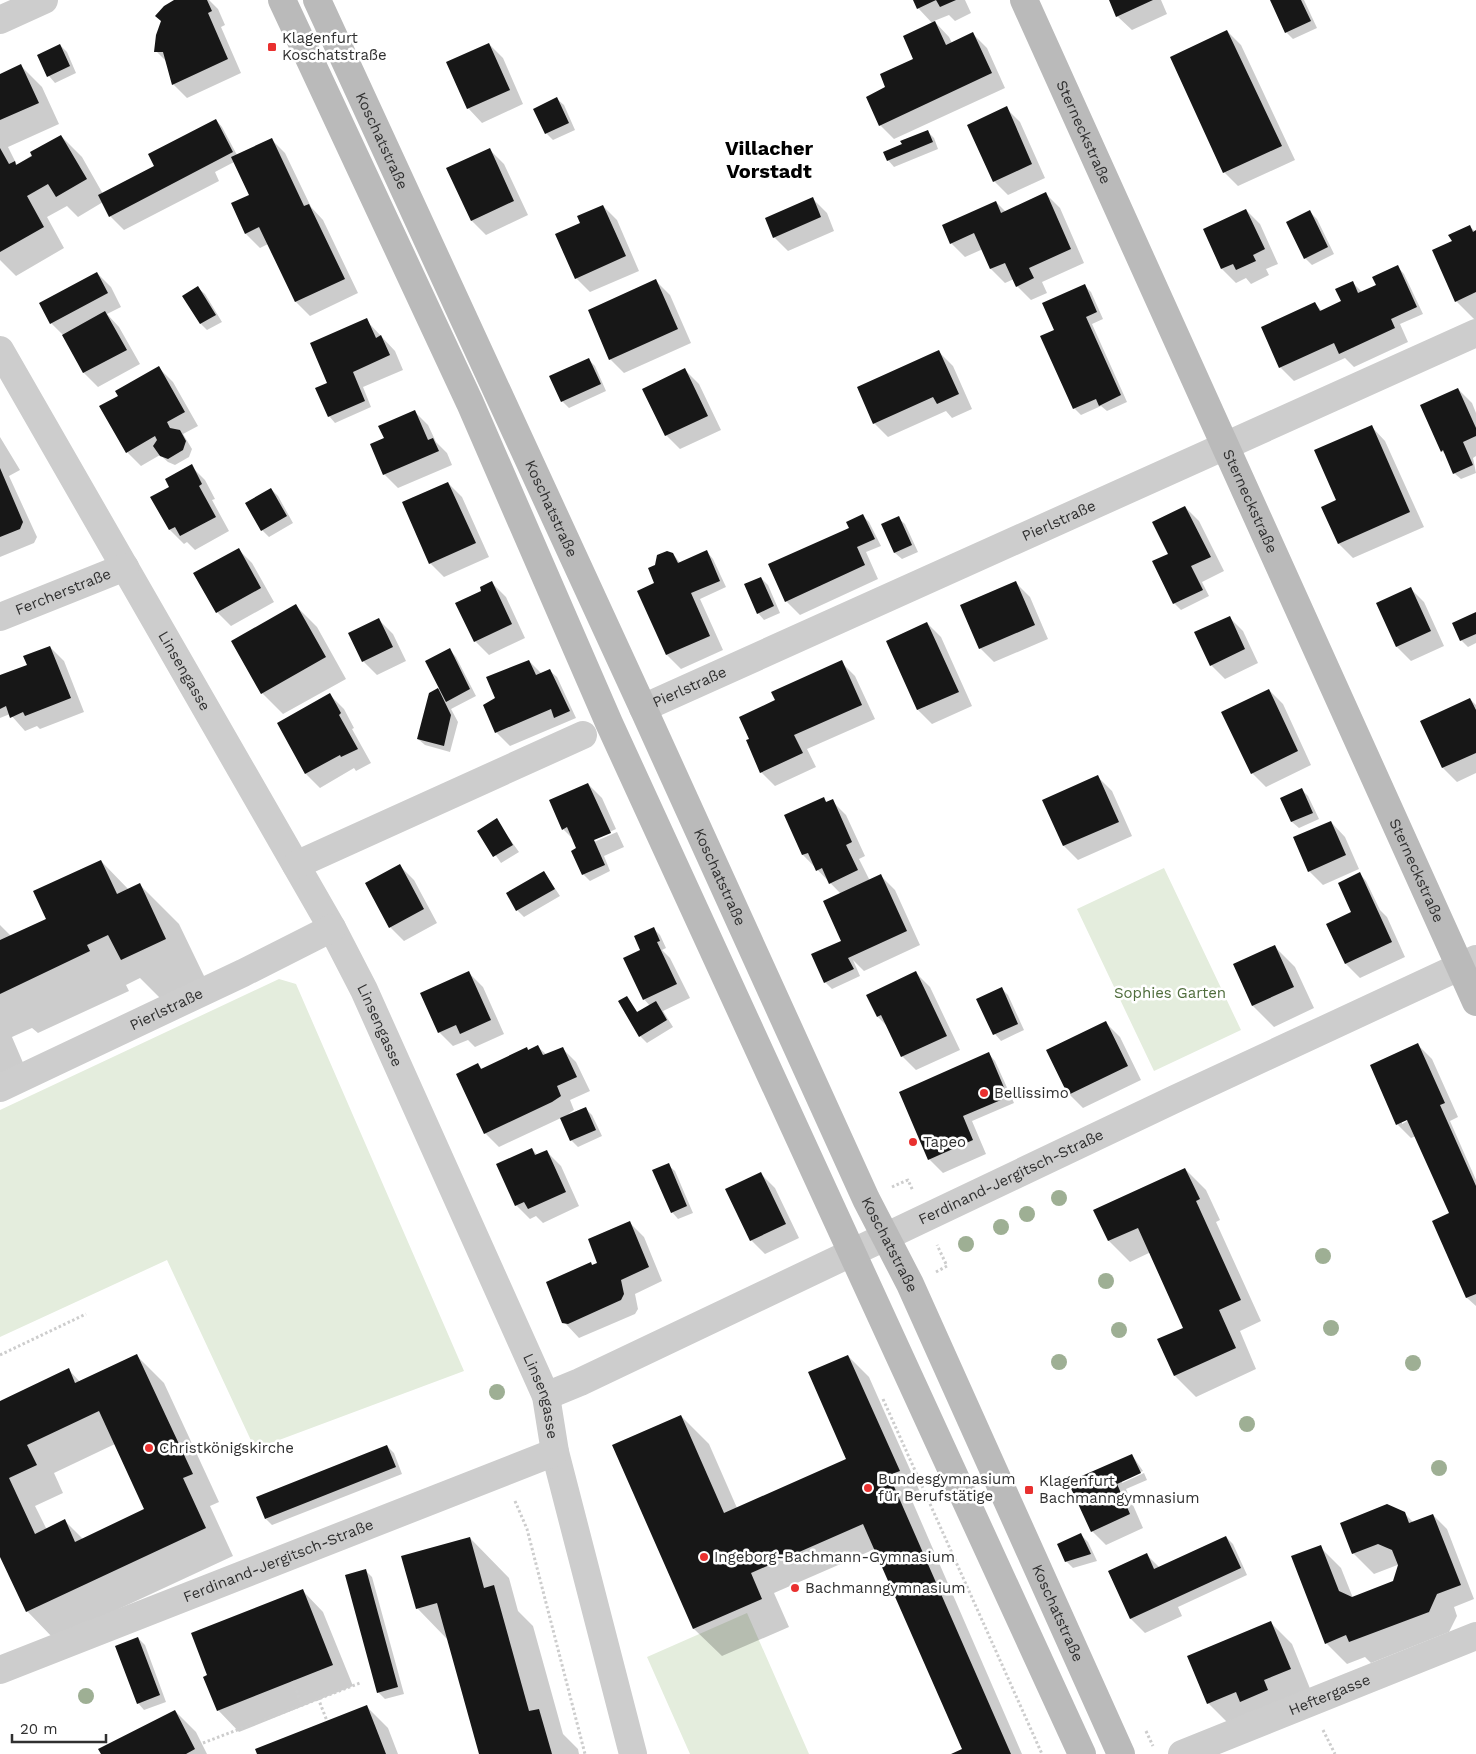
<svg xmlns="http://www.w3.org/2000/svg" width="1476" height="1754" viewBox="0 0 1476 1754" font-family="'Work Sans',sans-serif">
	<rect width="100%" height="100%" fill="#fff"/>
	<path fill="#e4eddd" d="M1164,868L1241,1030L1154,1071L1077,909Z
		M279,979L296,984L464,1371L255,1449L167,1260L0,1337V1110Z
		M747,1613L809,1754H690L647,1657Z"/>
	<path fill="#0003" fill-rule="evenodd" d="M176,0H209L218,9L225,25L221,27L241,73L187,98L173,84L167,62L156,51Z
		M914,0H965L971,13L955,21L949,15L934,21L949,37L952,43L973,34L987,48L1005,88L894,139L880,125L887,88L915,59L933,24L918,8Z
		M1110,0H1161L1167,14L1132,30L1117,16Z
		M1272,0H1304L1317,28L1293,39L1286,32Z
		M1227,31L1241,45L1295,160L1238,186L1224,172Z
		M489,44L503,58L523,104L482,123L468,108Z
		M60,45L67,52L76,73L55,83L49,76Z
		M21,66L42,87L59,124L8,147L17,165L61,136L82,157L103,194L156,167L216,120L222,127L237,155L271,139L285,153L311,207L323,220L358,293L310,316L296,302L268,244L260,248L246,234L232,204L250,196L234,162L215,172L219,181L124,230L110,216L103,202L78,217L67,206L47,217L64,248L16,276L0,260V75Z
		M557,99L564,105L575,130L553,140L546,133Z
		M1006,108L1020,122L1045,178L1008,195L994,181Z
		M928,132L934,138L938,149L894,167L888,160L903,145Z
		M490,150L504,164L528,215L486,235L472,221Z
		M1046,194L1060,208L1084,263L1042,282L1047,293L1031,300L1017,286L1014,279L1005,283L991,269L983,249L965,257L951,243L996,202L1006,212Z
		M813,199L827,213L834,231L788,251L774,237Z
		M603,206L617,220L639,271L590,292L576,278L582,224Z
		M1246,210L1260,224L1278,264L1266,269L1269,275L1251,284L1246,278L1236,283L1222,269L1205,230Z
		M1310,212L1317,219L1334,254L1312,265L1305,258Z
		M1469,226L1476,232V321L1456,301L1453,242Z
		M1398,267L1404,274L1423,314L1400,324L1408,342L1354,367L1345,358L1294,381L1280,367L1315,304L1322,311L1343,302L1353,283L1362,292L1379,290Z
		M97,273L111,287L121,307L107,314L119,327L140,364L98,387L84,373L64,336L51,323Z
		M656,281L670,295L691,343L624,373L610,359Z
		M1084,285L1091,292L1103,319L1092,324L1127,402L1107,411L1101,406L1081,415L1074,408L1056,331Z
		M198,288L205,294L222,322L207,330L201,324L184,296Z
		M366,320L395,351L403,370L363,387L371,407L335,423L329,416Z
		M939,352L953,366L972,409L952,418L946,411L888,437L874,423Z
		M588,359L595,366L606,391L569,408L562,401Z
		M159,368L173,382L198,426L183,434L192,449L189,457L175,465L168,462L160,455L141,466L127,452L120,396Z
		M685,370L699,384L721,430L680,449L666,435Z
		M1458,389L1472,403L1476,413V456L1473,458L1476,473L1461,479L1454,473L1447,456L1442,451Z
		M414,411L428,425L436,442L447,453L452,465L398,488L384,474L385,438Z
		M1371,426L1385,441L1424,527L1353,558L1339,544L1337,501Z
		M0,437L20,470L9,476L37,537L34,543L0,557Z
		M191,466L205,480L215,499L212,500L229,531L195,550L187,542L184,544L170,530L152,498L171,487Z
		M448,483L462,497L489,557L444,577L430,563Z
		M271,489L278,496L293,523L269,537L262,530Z
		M1185,507L1199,521L1224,571L1202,582L1209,596L1181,610L1174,603L1170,555Z
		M863,516L869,522L881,546L866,552L878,579L800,615L786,601Z
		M898,518L905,524L918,552L902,559L895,553L883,525Z
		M238,549L252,563L274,602L231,626L217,612Z
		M707,552L713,559L726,587L700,599L723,650L681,669L667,655L657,583L673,554L681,564Z
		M761,578L768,585L780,613L764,620L758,613Z
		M492,583L506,597L525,638L489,655L475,641L483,591Z
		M1016,583L1030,597L1048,639L994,662L980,648Z
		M1410,588L1424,602L1444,646L1411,661L1397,647Z
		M296,606L317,627L346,679L283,714L262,693Z
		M1476,614V643L1468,647L1461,640Z
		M1229,617L1243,631L1258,663L1225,679L1211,665Z
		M379,620L393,634L406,661L377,675L363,661Z
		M927,623L941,637L972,706L932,724L918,710L887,641Z
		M50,647L64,661L84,712L40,729L37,726L25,731L10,714L0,718V677L28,666Z
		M450,650L456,657L476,696L451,709L458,722L450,752L425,745L418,739L430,694L440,688Z
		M529,661L542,674L550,671L557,677L576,718L510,746L496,732L497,698Z
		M841,662L855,676L875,719L807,749L816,767L775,786L761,772L751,739L777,701Z
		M1269,690L1283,704L1311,765L1266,787L1252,773Z
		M330,695L344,709L354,728L352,729L371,763L356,771L354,768L320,788L306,774L279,723Z
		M1470,699L1476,705V773L1457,782L1443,768L1422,722Z
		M1098,777L1112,791L1132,836L1078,860L1064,846L1044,800Z
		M588,784L602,798L616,829L592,840L594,842L617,832L624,847L604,856L610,871L590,881L583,874L578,849L573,839L563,829Z
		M1302,790L1308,796L1319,819L1299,828L1292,822L1282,798Z
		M823,799L828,803L832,801L846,815L865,856L859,859L870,881L881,876L895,890L920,945L864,971L853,960L860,976L832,989L825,982L842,941L841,894L803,855L786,816Z
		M496,820L519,852L501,863L479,831Z
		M1331,822L1345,837L1359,869L1323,885L1309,871Z
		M101,861L129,890L140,885L179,924L205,978L161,999L140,978L126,985L129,991L38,1033L32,1028L12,1037L24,1065L0,1076V925L11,936L47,919Z
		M400,866L414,880L437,923L404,941L390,927Z
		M544,872L560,896L524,917L517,910Z
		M1360,874L1366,881L1380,910L1387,917L1405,957L1360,978L1346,964L1328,924L1354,912Z
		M653,928L660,935L666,948L662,950L670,958L690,998L663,1011L673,1027L647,1043L640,1036L627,998L638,1013L650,1006L644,999L643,950Z
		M1274,946L1295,967L1314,1008L1274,1027L1253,1006L1234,965Z
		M469,973L483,987L504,1034L475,1047L468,1040L453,1046L439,1032Z
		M916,973L930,987L960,1050L916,1070L902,1056L889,1028L878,1017Z
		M1001,988L1008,995L1024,1030L1001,1041L995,1034L978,999Z
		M1106,1023L1120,1037L1141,1080L1083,1108L1069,1094Z
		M1418,1045L1432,1059L1458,1117L1450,1121L1476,1180V1306L1467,1298L1434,1222L1451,1214L1416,1136L1411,1138L1397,1124ZM1409,1118V1120L1402,1124V1121Z
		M538,1047L547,1055L562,1048L576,1062L590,1091L570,1100L574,1110L568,1114L585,1108L592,1115L602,1136L578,1147L571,1140L561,1118L499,1147L485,1133L478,1065L482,1069L527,1049L529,1051Z
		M989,1054L995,1061L1014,1103L972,1121L986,1154L943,1173L929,1159Z
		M532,1149L538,1156L547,1152L561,1166L579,1206L543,1223L536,1216L530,1219L516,1205Z
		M668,1165L675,1171L693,1213L678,1219L672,1212Z
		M1185,1169L1206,1190L1220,1220L1216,1222L1261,1321L1240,1331L1256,1369L1196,1397L1175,1376L1159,1340L1185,1328L1151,1252L1130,1262L1109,1241L1095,1210Z
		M761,1174L775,1188L799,1238L765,1254L751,1240L727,1190Z
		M630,1223L644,1237L662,1281L635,1294L638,1309L635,1314L579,1338L565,1323L593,1266L599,1264Z
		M136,1355L164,1383L219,1502L210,1506L233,1556L54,1639L27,1611L0,1554V1402L69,1370L80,1382ZM115,1444L146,1510L83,1539L65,1521L47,1530L35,1506L63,1493L54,1473Z
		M848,1356L869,1377L920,1492L910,1496L1022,1754H954L963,1750L875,1549L774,1593L789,1627L722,1656L694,1629L681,1416L709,1444L737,1508L848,1459Z
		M387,1446L394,1453L402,1474L272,1525L266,1519Z
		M1132,1455L1143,1471L1122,1480V1483L1144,1473L1147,1480L1126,1489L1143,1528L1106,1545L1092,1531Z
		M1404,1513L1414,1523L1433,1515L1447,1529L1474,1599L1454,1607L1457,1616L1449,1632L1371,1663L1365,1657L1347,1664L1326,1643L1320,1547L1341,1568L1353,1598L1394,1582L1400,1564L1374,1574L1353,1553Z
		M1081,1535L1088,1542L1097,1561L1073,1568L1066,1561Z
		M1226,1537L1233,1544L1247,1575L1178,1607L1182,1616L1145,1633L1131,1619L1109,1572L1147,1555L1160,1568Z
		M470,1538L509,1578L518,1611L533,1626L563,1734L578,1749L579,1754H480L448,1640L417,1608Z
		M365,1570L372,1577L404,1694L385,1699L378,1692Z
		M302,1590L323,1612L353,1686L239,1732L218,1710L209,1676Z
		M1271,1623L1292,1644L1311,1691L1229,1724L1208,1703Z
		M138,1638L145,1645L166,1702L144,1710L138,1703Z
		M367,1707L388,1728L398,1754H258Z
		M175,1711L196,1732L207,1754H102Z"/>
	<path fill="#171717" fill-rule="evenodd" d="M174,0H207L212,11L208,13L228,59L172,85L163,52H154L156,35L161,21L155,16L164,6Z
		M913,0H956L940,7L936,0L917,9Z
		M1109,0H1153L1116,17Z
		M1270,0H1301L1311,21L1285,33Z
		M935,21L946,45L973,32L992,73L879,126L866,97L885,87L880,74L913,59L903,36Z
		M1227,30L1282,146L1223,173L1170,57Z
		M489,43L510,90L467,109L446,62Z
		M60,44L70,66L47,77L37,55Z
		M21,64L39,103L0,120V74Z
		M557,97L569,123L545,134L533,109Z
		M1007,106L1032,164L993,182L967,125Z
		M216,119L233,152L109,217L98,195L154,166L148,154Z
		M928,130L933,142L887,161L883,152L902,144L900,141Z
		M61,135L87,179L56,197L48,184L27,196L44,227L0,252V148L9,164L15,161L16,165L32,156L30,152Z
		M272,138L304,206L309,204L345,279L295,302L259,227L245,234L231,203L249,195L231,157Z
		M490,148L514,201L471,221L446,168Z
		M1046,192L1071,249L1029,268L1034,278L1016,287L1005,263L990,269L974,233L950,244L942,225L996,201L1001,213Z
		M813,197L821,217L773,238L765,218Z
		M603,205L626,256L575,279L555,234L580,223L577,216Z
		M1246,209L1265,249L1253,255L1256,261L1236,270L1233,264L1221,269L1203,229Z
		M1310,210L1328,247L1304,259L1286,222Z
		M1470,225L1473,232L1476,230V292L1455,302L1432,250L1452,241L1448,235Z
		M1398,265L1417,307L1391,319L1395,328L1339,354L1334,343L1279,368L1261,327L1315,302L1320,311L1341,301L1335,289L1353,281L1358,293L1376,285L1372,277Z
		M97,272L108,293L50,324L39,303Z
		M656,279L678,329L609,360L588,310Z
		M1085,284L1097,312L1086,317L1121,395L1099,406L1096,399L1073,409L1040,336L1054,330L1042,303Z
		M198,286L216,315L200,324L182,296Z
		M105,311L127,350L83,373L62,335Z
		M367,318L376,338L381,335L390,355L353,372L365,401L328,417L315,388L327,383L310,343Z
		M939,350L959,394L937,404L933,397L873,424L857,387Z
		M589,358L601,384L561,402L549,376Z
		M159,366L185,412L167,422L170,428L180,430L186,441L183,450L168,459L160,456L153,446L157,440L155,436L126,453L99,406L118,396L115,391Z
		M685,368L708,416L665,436L642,389Z
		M1458,388L1476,428V436L1463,442L1473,465L1453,474L1443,450L1441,452L1420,405Z
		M415,410L428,440L433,438L439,451L383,475L370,444L384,438L378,426Z
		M1372,425L1410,512L1338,544L1321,507L1336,500L1314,450Z
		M192,464L202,484L199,486L216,517L180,536L175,527L169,530L150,497L169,487L165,479Z
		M0,468L23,522L20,529L0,537Z
		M448,482L476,543L429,564L402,502Z
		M271,488L287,516L261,531L245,503Z
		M1185,506L1211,557L1191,566L1203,590L1173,604L1152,561L1168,554L1152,522Z
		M863,514L875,539L857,547L865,565L785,602L768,564L849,528L846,522Z
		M899,516L912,545L894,553L881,524Z
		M239,548L261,588L216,613L193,573Z
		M707,550L720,581L691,593L710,636L666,655L637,591L654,583L648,568L655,565L657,555L667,551L673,553L678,563Z
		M761,577L774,606L757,614L744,584Z
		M492,581L512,624L474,642L455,603L481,591L480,587Z
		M1016,581L1035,625L979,649L960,605Z
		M1411,587L1431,631L1396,647L1376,603Z
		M296,604L326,657L261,694L231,641Z
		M1476,612V634L1460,641L1452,623Z
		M1230,616L1245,649L1210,666L1194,632Z
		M379,618L393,647L362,662L348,633Z
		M927,622L959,692L917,710L886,641Z
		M50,646L71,698L25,716L23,712L10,718L6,706L0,709V675L27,665L23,656Z
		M450,648L470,689L446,702L425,661Z
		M529,660L536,675L550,669L570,711L554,718L551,709L495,733L483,705L495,698L486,677Z
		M842,660L862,705L794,735L803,753L760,773L746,740L749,739L739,717L775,700L771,692Z
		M438,688L451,715L444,746L417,739L429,693Z
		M1269,689L1298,751L1251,774L1221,712Z
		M330,693L341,713L339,715L358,749L341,757L340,755L305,774L277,723Z
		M1470,698L1476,710V753L1442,768L1420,721Z
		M1098,775L1119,822L1063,846L1042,800Z
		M588,783L611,833L594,840L605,865L582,875L571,851L576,848L567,827L562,830L549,800Z
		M1302,788L1313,813L1291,822L1280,798Z
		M824,797L826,802L833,799L852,842L846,845L858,870L829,884L822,868L816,871L808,853L802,855L784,815Z
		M497,818L513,845L493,857L477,831Z
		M1331,821L1346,855L1308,872L1293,837Z
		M101,860L117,894L140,883L166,939L121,960L108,935L87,945L90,951L0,994V940L46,919L33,891Z
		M400,864L424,909L389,928L365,883Z
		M544,871L555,889L516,911L506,893Z
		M1360,872L1392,942L1345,964L1326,924L1351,912L1338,883Z
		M881,874L907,931L848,958L854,969L824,983L811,954L841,941L823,901Z
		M654,927L660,941L657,942L677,984L643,1000L623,958L640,950L634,936Z
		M1275,945L1294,987L1252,1006L1233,964Z
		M469,971L491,1020L460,1034L456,1025L438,1033L420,993Z
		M916,971L947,1036L901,1057L881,1015L877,1017L866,995Z
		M1002,987L1018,1024L993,1035L976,999Z
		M627,996L637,1012L656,1001L667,1020L639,1037L618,1001Z
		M1106,1021L1128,1066L1068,1095L1046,1050Z
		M1418,1043L1445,1103L1440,1105L1476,1186V1294L1466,1298L1432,1221L1449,1213L1407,1120L1396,1125L1370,1065Z
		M538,1045L543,1055L563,1047L577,1077L557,1086L561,1096L552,1102L484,1134L456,1074L478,1063L481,1069L527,1047L528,1050Z
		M989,1052L1008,1097L963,1116L973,1140L928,1160L899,1092Z
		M586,1107L596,1130L570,1141L560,1118Z
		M532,1148L535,1155L547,1150L566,1192L528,1209L524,1202L515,1206L496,1164Z
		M669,1163L687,1206L671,1213L652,1170Z
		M1185,1168L1200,1199L1196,1201L1241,1300L1219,1310L1236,1348L1174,1376L1157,1339L1183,1328L1138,1228L1108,1241L1093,1210Z
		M761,1172L786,1224L750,1241L725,1189Z
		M630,1221L649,1267L621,1280L624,1294L621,1300L568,1324L562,1323L546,1282L591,1262L592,1265L597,1263L588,1239Z
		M137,1354L193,1474L183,1478L206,1528L26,1612L0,1557V1401L69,1368L75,1383ZM99,1411L144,1509L75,1542L65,1519L35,1534L9,1478L37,1465L27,1445Z
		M848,1355L900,1471L889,1475L1011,1754H951L962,1749L863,1524L751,1573L762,1599L693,1629L612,1445L681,1415L724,1513L846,1459L808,1372Z
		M387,1445L396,1467L265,1519L256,1497Z
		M1132,1454L1141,1473L1117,1484L1130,1514L1091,1532L1068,1482Z
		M1387,1504L1405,1512L1409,1523L1433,1514L1461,1585L1437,1594L1429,1612L1349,1642L1346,1635L1325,1644L1291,1556L1321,1545L1339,1591L1352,1597L1393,1581L1398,1565L1392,1550L1378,1544L1352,1554L1340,1523Z
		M1081,1533L1091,1554L1065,1562L1057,1544Z
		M1226,1536L1241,1568L1130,1619L1108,1571L1147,1553L1154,1569Z
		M470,1537L484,1588L494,1585L529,1711L539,1709L552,1754H479L437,1603L416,1609L401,1556Z
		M366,1569L398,1687L377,1693L345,1575Z
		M303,1589L333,1665L217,1711L203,1677L207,1675L191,1633Z
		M1271,1621L1291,1669L1264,1680L1268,1690L1240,1702L1236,1692L1207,1704L1187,1656Z
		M138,1637L160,1695L137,1704L115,1646Z
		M367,1705L386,1754H257L255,1749Z
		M175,1710L195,1749L186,1754H101L98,1749Z"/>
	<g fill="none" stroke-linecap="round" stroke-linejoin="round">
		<path stroke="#cdcdcd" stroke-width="3" stroke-dasharray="2.5 2.5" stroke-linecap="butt" d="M892,1187L908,1180L913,1191
			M936,1272L947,1266L937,1245
			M0,1355L86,1314
			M883,1399L1042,1754
			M515,1501L527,1529L585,1754
			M293,1681L302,1705
			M318,1698L327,1721
			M1323,1730L1335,1754
			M1146,1731L1153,1746
			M203,1743L360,1683"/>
		<g stroke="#cdcdcd" stroke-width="28">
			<path d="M0,20L44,0"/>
			<path id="s1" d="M0,350L332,928L364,990L546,1396L555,1452L633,1754"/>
			<path id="s2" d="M0,617L125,567"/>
			<path id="s3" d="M643,708L1476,333"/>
			<path d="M296,865L583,735"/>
			<path id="s4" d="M0,1088L243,973L332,928"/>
			<path id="s5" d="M546,1396L580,1382L1175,1099L1476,959"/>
			<path id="s6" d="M0,1670L555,1452"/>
			<path id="s7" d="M1182,1754L1476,1636"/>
		</g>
		<g stroke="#bababa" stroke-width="28">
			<path d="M282,0L470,403L609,723L1082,1754"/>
			<path id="s8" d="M317,0L643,708L866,1199L910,1284L1121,1754"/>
			<path id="s9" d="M1024,0L1476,1002"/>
		</g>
	</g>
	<g fill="#9eaf94">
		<circle cx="1059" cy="1198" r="8"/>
		<circle cx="1027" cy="1214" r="8"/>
		<circle cx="1001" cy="1227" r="8"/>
		<circle cx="966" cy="1244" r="8"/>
		<circle cx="1323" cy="1256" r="8"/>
		<circle cx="1106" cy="1281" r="8"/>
		<circle cx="1331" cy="1328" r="8"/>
		<circle cx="1119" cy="1330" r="8"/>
		<circle cx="1059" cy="1362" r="8"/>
		<circle cx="1413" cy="1363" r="8"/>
		<circle cx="497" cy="1392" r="8"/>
		<circle cx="1247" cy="1424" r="8"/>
		<circle cx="1439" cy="1468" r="8"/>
		<circle cx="86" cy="1696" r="8"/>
	</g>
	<g fill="#e9302f" stroke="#fff" stroke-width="2">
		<rect x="267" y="42" width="10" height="10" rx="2.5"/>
		<circle cx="984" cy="1093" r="5"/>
		<circle cx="913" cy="1142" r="5"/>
		<circle cx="149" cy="1448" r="5"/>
		<circle cx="868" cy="1488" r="5"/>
		<rect x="1024" y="1485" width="10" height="10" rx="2.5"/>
		<circle cx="704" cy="1557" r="5"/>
		<circle cx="795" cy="1588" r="5"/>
	</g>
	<g text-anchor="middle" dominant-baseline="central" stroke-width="5" stroke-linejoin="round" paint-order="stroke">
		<g font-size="15" fill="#303030" stroke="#fff" text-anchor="start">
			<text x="282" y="38">Klagenfurt<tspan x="282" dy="17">Koschatstraße</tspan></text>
			<text x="994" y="1093">Bellissimo</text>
			<text x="923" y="1142">Tapeo</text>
			<text x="159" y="1448">Christkönigskirche</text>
			<text x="878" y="1479">Bundesgymnasium<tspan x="878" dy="17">für Berufstätige</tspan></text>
			<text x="1039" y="1481">Klagenfurt<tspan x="1039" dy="17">Bachmanngymnasium</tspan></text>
			<text x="714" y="1557">Ingeborg-Bachmann-Gymnasium</text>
			<text x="805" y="1588">Bachmanngymnasium</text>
		</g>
		<g font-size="15" fill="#303030" stroke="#fff">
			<text stroke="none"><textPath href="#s9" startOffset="145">Sterneckstraße</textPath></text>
			<text stroke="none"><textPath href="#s8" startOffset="155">Koschatstraße</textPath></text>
			<text stroke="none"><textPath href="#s9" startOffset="550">Sterneckstraße</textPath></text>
			<text stroke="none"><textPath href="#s8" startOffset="560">Koschatstraße</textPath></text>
			<text stroke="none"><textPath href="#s3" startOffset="456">Pierlstraße</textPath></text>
			<text stroke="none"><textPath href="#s2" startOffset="68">Fercherstraße</textPath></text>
			<text stroke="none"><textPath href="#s1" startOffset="370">Linsengasse</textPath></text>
			<text stroke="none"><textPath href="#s3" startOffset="51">Pierlstraße</textPath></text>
			<text stroke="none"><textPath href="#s9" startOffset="955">Sterneckstraße</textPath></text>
			<text stroke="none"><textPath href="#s8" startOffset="965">Koschatstraße</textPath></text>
			<text stroke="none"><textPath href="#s4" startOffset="184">Pierlstraße</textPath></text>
			<text stroke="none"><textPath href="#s1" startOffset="775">Linsengasse</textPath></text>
			<text stroke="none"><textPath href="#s5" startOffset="514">Ferdinand-Jergitsch-Straße</textPath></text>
			<text stroke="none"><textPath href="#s8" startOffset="1370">Koschatstraße</textPath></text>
			<text stroke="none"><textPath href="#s1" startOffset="1180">Linsengasse</textPath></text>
			<text stroke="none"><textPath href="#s6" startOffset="299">Ferdinand-Jergitsch-Straße</textPath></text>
			<text stroke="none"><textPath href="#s8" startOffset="1775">Koschatstraße</textPath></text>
			<text stroke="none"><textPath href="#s7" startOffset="159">Heftergasse</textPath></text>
		</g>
		<g font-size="15" fill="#4f6d3c" stroke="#fff">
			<text x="1170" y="993">Sophies Garten</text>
		</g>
		<g font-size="20" font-weight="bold" fill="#000" stroke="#fff">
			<text x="769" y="148">Villacher<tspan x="769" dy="23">Vorstadt</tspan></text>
		</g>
	</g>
	<path d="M12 1734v8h94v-8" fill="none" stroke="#303030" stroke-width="2.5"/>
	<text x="20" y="1734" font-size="15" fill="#303030" stroke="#ffffff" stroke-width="4" paint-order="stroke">20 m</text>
</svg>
